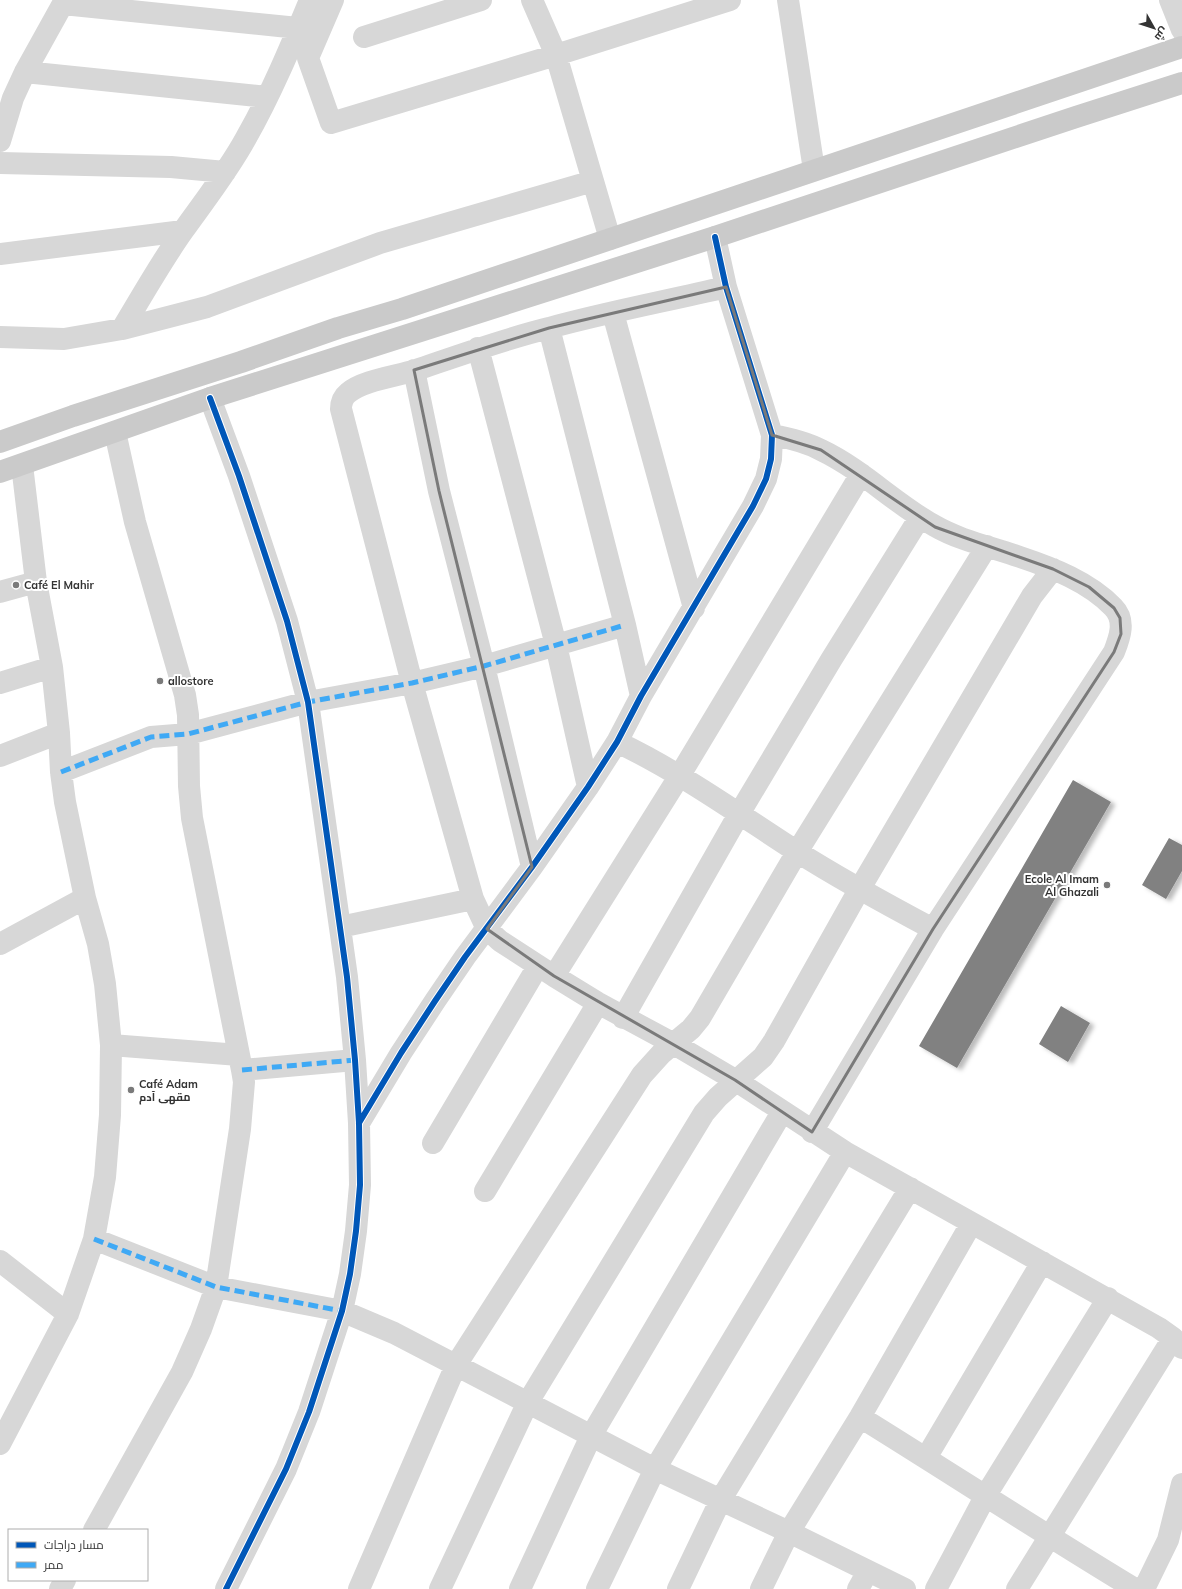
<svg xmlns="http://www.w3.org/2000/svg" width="1182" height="1589" viewBox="0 0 1182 1589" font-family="Mulish,Cairo,sans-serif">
	<defs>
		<filter id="shadow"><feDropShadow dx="4.5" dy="2.5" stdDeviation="2" flood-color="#0004"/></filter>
	</defs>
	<rect width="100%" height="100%" fill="#fff"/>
	<path fill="#818181" filter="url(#shadow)" d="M1073,780L1111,802L957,1068L919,1046Z
		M1169,838L1182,845V871L1166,899L1142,885Z
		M1061,1006L1090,1023L1068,1062L1039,1044Z"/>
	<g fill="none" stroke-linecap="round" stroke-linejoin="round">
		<path stroke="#d7d7d7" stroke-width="22" d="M333,0L308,58L331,123L556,55L610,239
			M532,0L556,55L730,0
			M788,0L814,170
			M1170,0L1182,30
			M63,4L298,28
			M364,37L481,0
			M25,72L267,97
			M0,141L13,98L25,72L65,0
			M0,163L171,167L225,172
			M0,254L183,231
			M613,313L694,608
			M549,328L625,625L641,696
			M122,329C142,296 161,262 183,231C205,200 228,171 246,138C271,94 291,46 310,0
			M0,337L64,339L122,329L207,307L380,243L593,181
			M478,348L556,645L588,787
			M414,370L439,491L484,666L532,867
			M210,398L239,476L287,621L308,702L347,977L355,1060L359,1123L360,1185L356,1231L350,1274L342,1311L309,1412L286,1469L226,1589
			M772,435C789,438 806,442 821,450C863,470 895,504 935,526C961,541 992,547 1020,557C1053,568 1089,582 1113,607C1126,620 1120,637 1114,652L933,929L812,1132
			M0,592L36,582
			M0,683L52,667
			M617,742C680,772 737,813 796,851C840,879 886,904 933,929
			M0,756L59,733
			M61,772L151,737L188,734L308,702L412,683L484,666L625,625
			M473,899L412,683L341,409C341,403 343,397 348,393C363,380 398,376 416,370C460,355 504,339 549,328C607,312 667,301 726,287
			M340,927L473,899L487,929L500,941L554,976L598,1003L674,1044L735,1080L845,1152L1159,1328L1173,1338L1182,1348
			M0,944L85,898
			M554,976L680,775L861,474
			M623,1018L739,814L831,660L920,517
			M111,1045L239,1055
			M242,1070L355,1060
			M359,1123L401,1053L435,1001L465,957L532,867L588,787L617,742L641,696L753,506L766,479L771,459L772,435L726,287L715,237
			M433,1143L538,966
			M485,1191L598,1003
			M94,1239L216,1287L342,1311L394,1333L655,1469L789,1532L905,1589
			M0,1261L68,1314
			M860,1417C952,1474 1042,1533 1135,1589
			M0,1444L68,1314L94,1239L105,1177L110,1115L111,1045L105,984L98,944L85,898L65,802L61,772L59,733L52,667L36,582L22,465
			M926,1458L1042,1262
			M94,1530L182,1372L201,1329L216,1287L240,1129L244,1082L242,1070L192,818L189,786L188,715L185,695L135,522L115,432
			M60,1589L65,1580
			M359,1589L456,1365L642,1075L661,1054L691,1029L700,1018L797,852L987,546
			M440,1589L528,1402L704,1113L718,1097L763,1057L774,1041L859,890L1032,596L1053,569
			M520,1589L591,1436L782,1112
			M597,1589L655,1469L845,1152
			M678,1589L721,1499L910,1188
			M761,1589L789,1532L860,1417L971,1224
			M858,1589L868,1571
			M936,1589L986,1495L1108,1298
			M1017,1589L1173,1338
			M1144,1589L1168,1540L1182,1484"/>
		<path stroke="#cacaca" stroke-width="22" d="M0,442L73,416L241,362L338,328L402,309L1182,47
			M0,472L210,398L715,237L1076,117L1182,83"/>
		<path stroke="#3fa9f5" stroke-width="5" stroke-dasharray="10 5" stroke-linecap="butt" d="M61,772L151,737L188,734L308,702L412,683L484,666L625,625
			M242,1070L355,1060
			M94,1239L216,1287L342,1311"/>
		<g stroke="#fff" stroke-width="8">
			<path id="cycleway" d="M210,398L239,476L287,621L308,702L347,977L355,1060L359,1123L360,1185L356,1231L350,1274L342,1311L309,1412L286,1469L226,1589
				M359,1123L401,1053L435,1001L465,957L532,867L588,787L617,742L641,696L753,506L766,479L771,459L772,435L726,287L715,237"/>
		</g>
		<use href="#cycleway" stroke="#0057b8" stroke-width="6"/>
	</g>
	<path fill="none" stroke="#7a7a7a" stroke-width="3" stroke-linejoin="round" d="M726,287L772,435L821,450L935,527L1053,569L1089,587L1114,608L1120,618L1121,634L1114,652L933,929L812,1132L735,1080L554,976L487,929L532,867L439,491L414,370L549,328Z"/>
	<g fill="#7a7a7a" stroke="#fff" stroke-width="1.5">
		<circle cx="16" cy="585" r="4"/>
		<circle cx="160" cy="681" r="4"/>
		<circle cx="1107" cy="885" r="4"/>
		<circle cx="131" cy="1090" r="4"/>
	</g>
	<g text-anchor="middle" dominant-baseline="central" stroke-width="4" stroke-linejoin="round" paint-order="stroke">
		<g font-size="11" font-weight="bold" fill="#333" stroke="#fff" text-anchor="start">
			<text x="24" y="585">Café El Mahir</text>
			<text x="168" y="681">allostore</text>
			<text x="1099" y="879" text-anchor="end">Ecole Al Imam<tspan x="1099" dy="13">Al Ghazali</tspan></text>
			<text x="139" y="1084">Café Adam<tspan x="139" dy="13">مقهى آدم</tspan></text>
		</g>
	</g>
	<rect x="8" y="1529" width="140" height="52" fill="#ffffff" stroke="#adadad"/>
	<rect x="16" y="1542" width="20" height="6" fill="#0057b8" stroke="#adadad"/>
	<text x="44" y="1549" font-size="12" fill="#333333">مسار دراجات</text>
	<rect x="16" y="1562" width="20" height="6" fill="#3fa9f5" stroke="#adadad"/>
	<text x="44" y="1569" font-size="12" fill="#333333">ممر</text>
	<g transform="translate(1154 28) rotate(129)" stroke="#ffffff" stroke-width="3" paint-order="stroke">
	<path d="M0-3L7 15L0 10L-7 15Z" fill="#333333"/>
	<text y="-6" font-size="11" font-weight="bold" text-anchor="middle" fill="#333333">ش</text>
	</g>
</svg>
